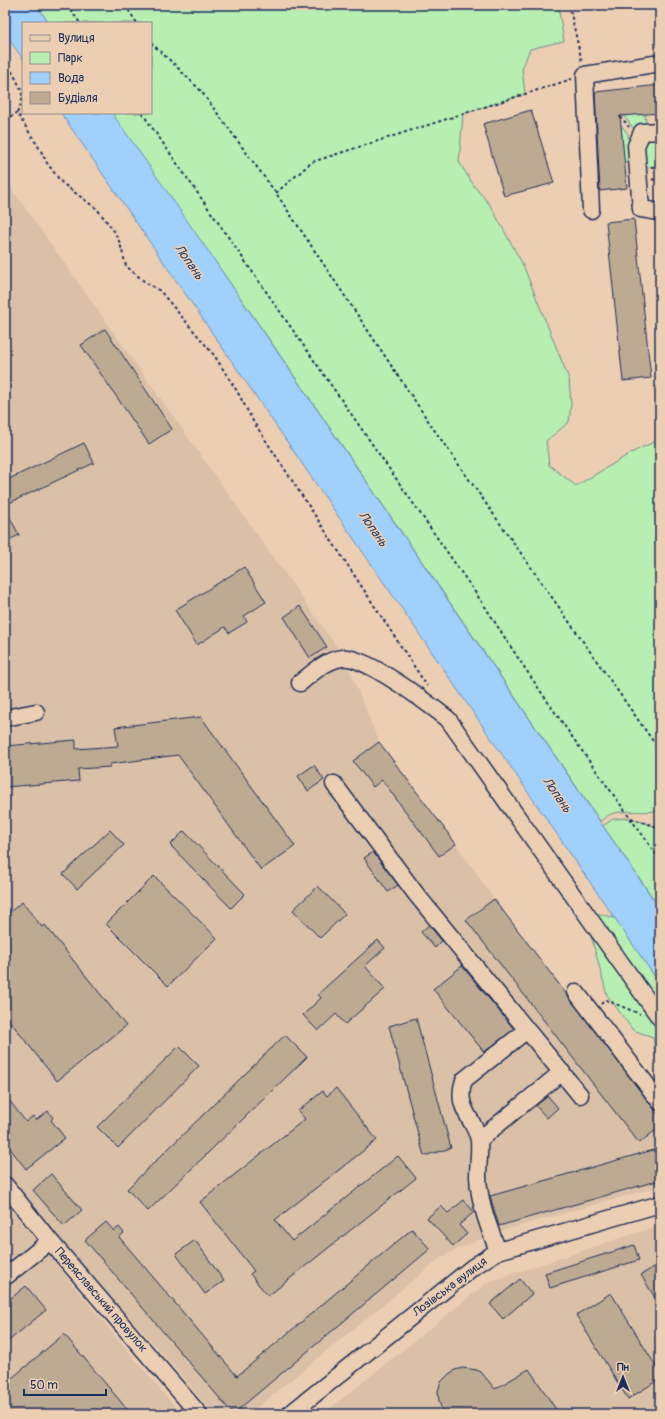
<svg xmlns="http://www.w3.org/2000/svg" width="665" height="1419" viewBox="0 0 665 1419" font-family="Pangolin,sans-serif">
	<rect width="100%" height="100%" fill="#ecceb2"/>
	<filter id="ink" filterUnits="userSpaceOnUse"><feTurbulence type="fractalNoise" baseFrequency=".025" numOctaves="2"/><feDisplacementMap in="SourceGraphic" scale="8" xChannelSelector="R" yChannelSelector="G"/><feConvolveMatrix kernelMatrix="1 2 1 2 8 2 1 2 1" color-interpolation-filters="sRGB"/></filter>
	<g filter="url(#ink)">
		<path fill="#dac0a7" d="M6,181L344,657L379,742L456,844L494,899L660,1117V1186L494,1233L443,1256L249,1414H213L162,1353L53,1235L5,1172V182Z
			M5,1200L77,1290L181,1414H5Z
			M660,1225V1414H332L328,1410L488,1282Z"/>
		<path fill="#b7eeb1" stroke="#698e88" d="M36,5H558L564,41L530,49L522,69L525,94L463,114L459,162L474,186L490,205L523,265L569,379L571,404L569,422L546,441L549,465L576,486L631,453L660,439V810C644,814 627,809 611,814C607,816 603,819 600,821L253,316L111,113H151V23H49Z
			M645,113L646,125L634,129L623,115Z
			M621,125L628,134L630,161L624,162Z
			M660,139V166L646,167L644,146L650,140Z
			M630,818L660,828V908L603,826L613,819Z
			M584,910L615,918L660,984V1068L657,1064L653,1037L633,1030L607,995Z"/>
		<path fill="#a0d1fd" stroke="#6b90bd" d="M5,5H36L49,23H23V59L5,33Z
			M61,113H112L164,187L660,909V984Z"/>
		<g fill="none" stroke-linecap="round" stroke-linejoin="round">
			<path stroke="#6b90bd" stroke-width="3.5" d="M658,906L660,904"/>
		</g>
		<path fill="#bdaa92" stroke="#1b2f5e" d="M660,85V113L620,116L627,188L600,191L595,92Z
			M531,110L554,183L504,196L483,124Z
			M634,219L651,378L623,381L606,222Z
			M105,329L172,429L149,444L81,345Z
			M84,443L94,463L5,505V481Z
			M5,508L19,535L5,542Z
			M244,567L266,602L244,616L247,622L229,633L225,627L197,645L175,610Z
			M300,606L327,647L310,658L284,617Z
			M201,717L295,846L261,870L178,755L110,764V767L78,769L79,781L5,787V746L76,740V749L118,746L115,727Z
			M379,742L456,844L439,856L382,780L373,787L353,761Z
			M314,765L324,780L308,791L298,776Z
			M110,830L124,845L77,889L63,874Z
			M184,831L245,894L231,908L170,845Z
			M373,852L398,885L388,892L364,858Z
			M154,876L217,938L168,986L106,924Z
			M318,886L345,914L320,938L293,910Z
			M494,899L660,1117V1127L639,1143L466,920Z
			M22,902L42,927L45,925L126,1026L57,1081L5,1015V916Z
			M429,925L442,941L435,948L421,932Z
			M378,940L385,948L365,966L385,989L345,1024L336,1014L318,1031L303,1015L321,998L318,994Z
			M462,966L514,1029L484,1052L433,989Z
			M416,1018L451,1148L424,1156L389,1026Z
			M285,1035L307,1057L148,1211L127,1189Z
			M179,1046L199,1066L118,1148L97,1127Z
			M336,1088L377,1140L275,1220L292,1241L398,1156L416,1178L268,1296L250,1274L254,1271L200,1202L305,1119L298,1111L323,1091L327,1096Z
			M5,1095L26,1122L33,1116L36,1120L48,1111L53,1118L51,1120L65,1138L26,1169L5,1142Z
			M548,1096L558,1108L547,1118L536,1106Z
			M660,1148V1180L499,1226L490,1196Z
			M51,1174L82,1210L64,1226L33,1190Z
			M464,1200L474,1212L459,1225L467,1234L453,1246L427,1218L441,1206L448,1213Z
			M106,1222L114,1231L119,1227L124,1233L119,1237L237,1376L412,1229L430,1249L233,1414L85,1240Z
			M195,1240L224,1281L205,1294L176,1254Z
			M634,1245L639,1260L550,1288L545,1273Z
			M660,1263V1306L641,1275Z
			M520,1279L532,1294L503,1319L490,1304Z
			M26,1286L46,1310L5,1344V1303Z
			M611,1293L660,1373V1379L628,1399L576,1315Z
			M64,1334L131,1414H5V1384Z
			M463,1368L477,1370L481,1372L495,1389L529,1369L559,1414H445L441,1408L439,1401L438,1391L441,1382L449,1374L455,1370Z"/>
		<g fill="none" stroke-linecap="round" stroke-linejoin="round">
			<g stroke="#1b2f5e" stroke-width="19">
				<path id="minor" d="M660,131L642,132L636,146L641,209L660,212
					M591,210L585,75L660,63
					M300,683C312,673 326,660 342,658C363,654 430,705 448,719L660,1018
					M5,718L36,712
					M334,784L416,894L580,1095
					M576,992L660,1102
					M479,1140L562,1072
					M5,1185L50,1241L199,1414
					M498,1251C489,1228 479,1202 478,1177C478,1165 480,1152 479,1140C478,1134 475,1129 472,1123C463,1108 458,1098 464,1080L527,1030
					M5,1277L50,1241
					M290,1414L473,1267L498,1251L660,1204"/>
			</g>
			<path stroke="#1b2f5e" stroke-width="2" stroke-dasharray="3 3" stroke-linecap="butt" d="M67,5L80,23
				M125,5L137,23
				M569,5L582,62
				M151,43L174,64L201,91L276,193L435,431L660,751
				M5,61C11,70 20,84 22,94C23,100 20,107 17,113L41,151L47,163L62,183L97,209L114,231L120,243L126,266L145,282L160,291L214,355L237,391L253,421L427,686
				M142,113L486,608C539,693 598,773 656,854H660
				M620,116L629,127
				M5,120L17,113
				M651,167L660,166
				M652,179L659,182
				M660,181L659,185L660,189
				M276,193L312,162L572,79
				M631,818L660,828
				M601,1004L606,1000L640,1014"/>
			<use href="#minor" stroke="#ecceb2" stroke-width="16"/>
		</g>
	</g>
	<g text-anchor="middle" dominant-baseline="central" stroke-width="3" stroke-linejoin="round" paint-order="stroke">
		<g font-size="12" fill="#1b2f5e" stroke="#ecceb2">
			<text transform="translate(450 1287) rotate(-37)">Лозівська вулиця</text>
			<text transform="translate(101 1300) rotate(49)">Переяславський провулок</text>
		</g>
		<g font-size="13" font-style="italic" fill="#283f6e" stroke="#ecceb2">
			<text transform="translate(189 262) rotate(55)">Лопань</text>
			<text transform="translate(373 529) rotate(55)">Лопань</text>
			<text transform="translate(557 795) rotate(55)">Лопань</text>
		</g>
	</g>
	<rect width="665" height="1419" fill="none" stroke="#ecceb2" stroke-width="20"/>
	<rect x="10" y="10" width="645" height="1399" fill="none" stroke="#1b2f5e" stroke-width="1.5" filter="url(#ink)"/>
	<rect x="22" y="22" width="130" height="92" fill="#ecceb2" stroke="#988e90"/>
	<rect x="30" y="35" width="20" height="6" fill="#ecceb2" stroke="#988e90"/>
	<text x="58" y="42" font-size="12" fill="#1b2f5e">Вулиця</text>
	<rect x="30" y="52" width="20" height="12" fill="#b7eeb1" stroke="#988e90"/>
	<text x="58" y="62" font-size="12" fill="#1b2f5e">Парк</text>
	<rect x="30" y="72" width="20" height="12" fill="#a0d1fd" stroke="#988e90"/>
	<text x="58" y="82" font-size="12" fill="#1b2f5e">Вода</text>
	<rect x="30" y="92" width="20" height="12" fill="#bdaa92" stroke="#988e90"/>
	<text x="58" y="102" font-size="12" fill="#1b2f5e">Будівля</text>
	<g transform="translate(623 1377)" stroke="#ecceb2" stroke-width="3" paint-order="stroke">
	<path d="M0-3L7 15L0 10L-7 15Z" fill="#1b2f5e"/>
	<text y="-6" font-size="11" font-weight="bold" text-anchor="middle" fill="#1b2f5e">Пн</text>
	</g>
	<path d="M24 1389v6h82v-6" fill="none" stroke="#1b2f5e" stroke-width="2"/>
	<text x="30" y="1389" font-size="12" fill="#1b2f5e" stroke="#ecceb2" stroke-width="3" paint-order="stroke">50 m</text>
</svg>
